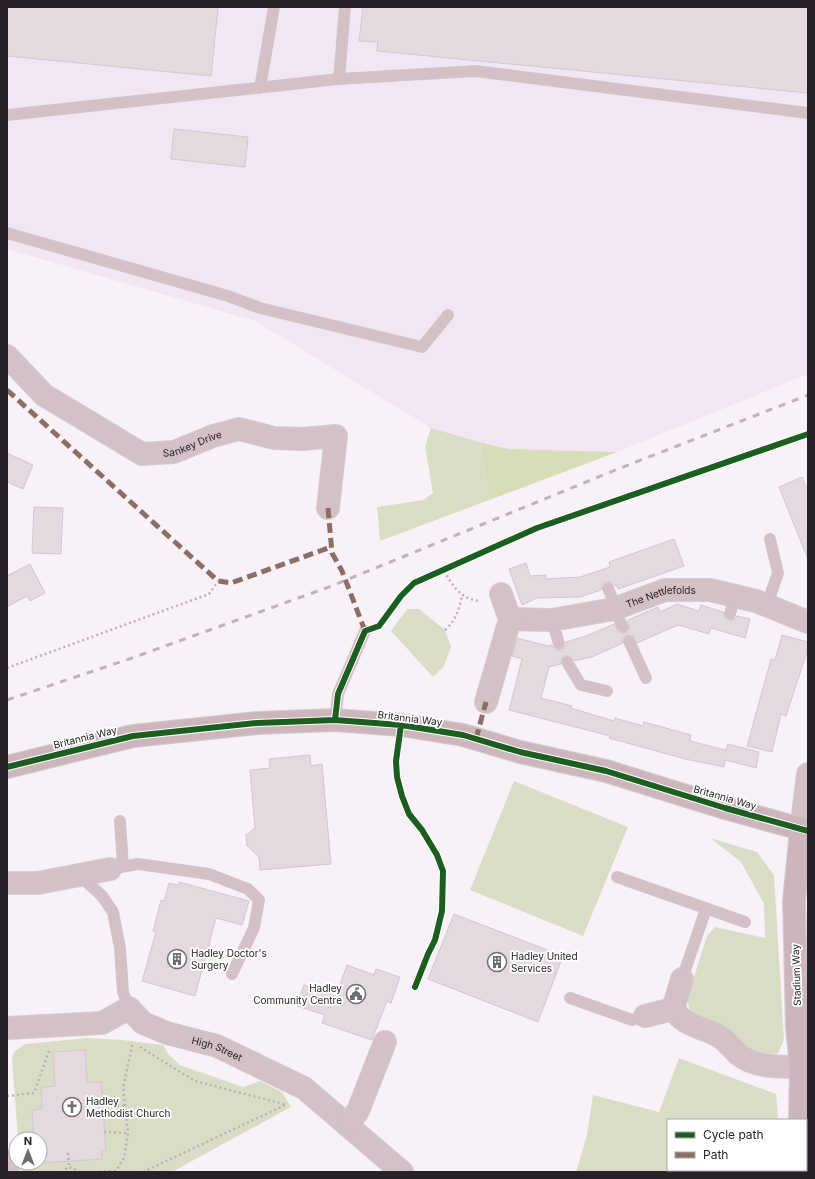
<svg xmlns="http://www.w3.org/2000/svg" width="815" height="1179" viewBox="0 0 815 1179" font-family="Inter,sans-serif">
	<rect width="100%" height="100%" fill="#f8f2f8"/>
	<path fill="#f2e6f3" d="M7,7H808V374L617,452L508,449L431,428L255,321L7,249Z"/>
	<path fill="#daddc6" d="M431,428L480,442L489,500L380,541L377,507L423,500L433,493L425,446Z
		M407,609H419L445,630L451,647L444,666L433,677L391,631Z
		M514,781L628,827L583,936L470,890Z
		M710,838L757,852L774,875L784,1040L778,1053L762,1056L690,1012L687,999L707,936L715,927L765,938L764,904L741,862Z
		M87,1038L122,1040L163,1045L169,1055L180,1065L243,1087L260,1081L282,1092L291,1107L172,1172H21L20,1163L56,1162V1154L105,1150L101,1082L87,1083L85,1050L53,1052L55,1086L41,1087L42,1109L34,1139H18L12,1060L14,1052L25,1044Z
		M679,1058L776,1094L778,1120H668V1170H779V1172H576L587,1135L593,1095L659,1112Z"/>
	<path fill="#d6ddb7" d="M480,442L508,449L617,452L489,500Z"/>
	<path fill="#e4d9df" stroke="#cfc9cd" d="M7,7H218L211,76L7,56Z
		M363,7H808V93L377,51L378,42L359,41Z
		M174,129L248,137L245,167L171,159Z
		M7,453L33,465L23,489L7,482Z
		M802,477L808,491L807,557L779,487Z
		M34,507L63,508L61,554L32,553Z
		M674,539L684,566L618,589L617,586H615L612,582L606,581L602,584L601,590L580,597L537,598L522,605L509,569L526,563L530,576L546,575V579L580,577L610,567L609,562Z
		M30,564L45,593L30,601L27,596L7,607V576Z
		M677,604L699,611L701,605L723,612L725,619L729,621L735,619L737,616L750,619L745,638L711,628L709,634L678,625L637,643L633,636L626,635L623,637V643L592,657L574,661L570,656H563L561,664L549,667L541,698L572,706L571,708L614,721L615,718L643,726L644,722L691,735L690,741L726,750L728,744L759,752L756,768L725,760L724,767L685,759L609,738L610,736L509,710L522,659L512,656L517,638L548,646L552,645L554,649L561,651L566,646V642L586,636L614,624L619,633H626L630,628L628,620L658,607L660,612Z
		M782,635L808,642V649L786,716L781,714L772,752L747,746L771,659L775,660Z
		M310,755L311,766L322,764L331,864L260,870L259,857L247,846L246,835L255,828L250,770L270,768L269,759Z
		M179,882L249,901L242,925L216,918L195,996L142,981L156,932L153,931L161,900L164,901L169,883L179,885Z
		M454,914L563,956L538,1022L428,979Z
		M347,965L374,975L376,969L400,977L391,1003L387,1001L372,1040L322,1023L325,1015L297,1006L304,985L336,996Z
		M85,1050L87,1083L101,1082L106,1150L102,1151V1159L40,1163V1139H34L32,1110L42,1109L41,1087L55,1086L53,1052Z"/>
	<g fill="none" stroke-linecap="round" stroke-linejoin="round">
		<g stroke="#d2cdd2" stroke-width="12">
			<path id="lane" d="M339,79L345,7
				M260,88L274,7
				M7,115L339,79L475,71L808,113
				M7,233L228,296L260,308L422,347L448,315
				M608,588L616,608
				M767,605L778,573L770,539
				M614,609L623,627
				M730,614L735,596
				M552,620L559,644
				M629,641L646,678
				M567,662L581,685L607,691
				M335,720L338,694L365,631
				M120,821L123,866
				M110,869L138,864L209,874L248,889L259,900L254,928L232,974
				M79,875L102,896L113,912L120,948L123,992L129,1008
				M617,877L745,922
				M682,979L706,909
				M570,998L632,1020L645,1016"/>
		</g>
		<g stroke="#d2cdd2" stroke-width="24">
			<g id="street">
				<path id="s1" d="M7,356L44,395L142,454L174,452L213,436L239,429L274,438L302,439L336,436L328,508"/>
				<path id="s2" d="M510,619L552,620L614,609L665,590H710L756,601L808,622"/>
				<path d="M486,702L510,619L501,594"/>
				<path d="M801,831L808,774"/>
				<path d="M7,883H38L110,869"/>
				<path d="M682,979L673,1009C683,1025 701,1027 717,1035C726,1040 731,1047 738,1054C755,1068 780,1067 801,1067"/>
				<path d="M645,1016L673,1009"/>
				<path id="s3" d="M7,1028L102,1023L129,1008L143,1023L167,1033L217,1046L304,1088L402,1172"/>
				<path d="M347,1125L358,1111L385,1042"/>
				<path d="M7,1162L8,1172"/>
			</g>
		</g>
		<g stroke="#d2cdd2" stroke-width="24">
			<path id="secondary" d="M7,767L133,736L257,723L335,720L401,725L463,735L520,752L606,771L725,808L808,831
				M800,1120L801,1067L797,1027L794,901L801,831
				M801,1170V1172"/>
		</g>
		<path stroke="#bcb0b4" stroke-width="2.5" stroke-dasharray="2 3" stroke-linecap="butt" d="M444,571C453,586 461,600 481,601
			M445,630C456,620 459,610 462,596
			M7,668L209,594L218,581
			M140,1047L195,1081L284,1104
			M7,1096L34,1093L50,1048
			M102,1105L125,1106
			M104,1132L128,1133
			M68,1153L69,1167
			M61,1172L69,1167L81,1172
			M94,1172L116,1171L124,1158L128,1133L123,1088L133,1042
			M143,1172L285,1105"/>
		<use href="#lane" stroke="#d3c1c6" stroke-width="11"/>
		<use href="#street" stroke="#d3c1c6" stroke-width="22"/>
		<use href="#secondary" stroke="#ccb6bc" stroke-width="22"/>
		<path stroke="#bfb3b7" stroke-width="3" stroke-dasharray="7 7" stroke-linecap="butt" d="M7,700L132,658L329,587L618,469L808,395"/>
		<path stroke="#8d6e63" stroke-width="5" stroke-dasharray="10 5" stroke-linecap="butt" d="M7,390L218,581L231,583L331,547
			M328,508L332,553L342,571L365,631
			M476,739L486,702"/>
		<g stroke="#fff" stroke-width="8">
			<path id="cycleway" d="M335,720L338,694L365,631L379,626L401,596L414,583L537,528L808,434
				M401,725L396,761L397,777L402,796L409,814L422,830L437,855L443,871L442,911L435,940L428,954L415,987
				M7,767L133,736L257,723L335,720L401,725L463,735L520,752L606,771L725,808L808,831"/>
		</g>
		<use href="#cycleway" stroke="#1b5e20" stroke-width="6"/>
	</g>
	<defs>
		<g id="building-ring" transform="scale(1)"><circle r="9.5" fill="#fff" stroke="#706b70" stroke-width="1.5"/><path d="M-4-6H4V6H1V3H-1V6H-4ZM-2.5-4.3h1.7v1.8h-1.7ZM.8-4.3h1.7v1.8H.8ZM-2.5-1h1.7V.8h-1.7ZM.8-1h1.7V.8H.8Z" fill="#706b70"/></g>
		<g id="civic-ring" transform="scale(1)"><circle r="9.5" fill="#fff" stroke="#706b70" stroke-width="1.5"/><path d="M-.6-6.5H3V-4.5H.6V-3L4-1V1h2V6H-6V1h2V-1L-.6-3ZM-1.2 2.5V6h2.4V2.5Z" fill="#706b70"/></g>
		<g id="church-ring" transform="scale(1)"><circle r="9.5" fill="#fff" stroke="#706b70" stroke-width="1.5"/><path d="M-1.2-6h2.4v3.5h3.3v2.4h-3.3V6h-2.4V-.1h-3.3v-2.4h3.3Z" fill="#706b70"/></g>
	</defs>
	<g fill-rule="evenodd">
		<use href="#building-ring" x="177" y="959"/>
		<use href="#building-ring" x="497" y="962"/>
		<use href="#civic-ring" x="356" y="994"/>
		<use href="#church-ring" x="72" y="1107"/>
	</g>
	<g text-anchor="middle" dominant-baseline="central" stroke-width="3.5" stroke-linejoin="round" paint-order="stroke">
		<g font-size="10" fill="#272227" stroke="#fff">
			<text stroke="none"><textPath href="#s1" startOffset="220">Sankey Drive</textPath></text>
			<text stroke="none"><textPath href="#s2" startOffset="154">The Nettlefolds</textPath></text>
			<text transform="translate(410 718) rotate(7)">Britannia Way</text>
			<text transform="translate(85 737) rotate(-14)">Britannia Way</text>
			<text transform="translate(725 797) rotate(16)">Britannia Way</text>
			<text transform="translate(796 975) rotate(-92)">Stadium Way</text>
			<text stroke="none"><textPath href="#s3" startOffset="225">High Street</textPath></text>
		</g>
		<g font-size="10" fill="#272227" stroke="#fff" text-anchor="start">
			<text x="191" y="953">Hadley Doctor's<tspan x="191" dy="12">Surgery</tspan></text>
			<text x="511" y="956">Hadley United<tspan x="511" dy="12">Services</tspan></text>
			<text x="342" y="988" text-anchor="end">Hadley<tspan x="342" dy="12">Community Centre</tspan></text>
			<text x="86" y="1101">Hadley<tspan x="86" dy="12">Methodist Church</tspan></text>
		</g>
	</g>
	<rect width="815" height="1179" fill="none" stroke="#272227" stroke-width="16"/>
	<rect x="667" y="1119" width="140" height="52" fill="#ffffff" stroke="#a9a7a9"/>
	<rect x="675" y="1132" width="20" height="6" fill="#1b5e20" stroke="#a9a7a9"/>
	<text x="703" y="1139" font-size="12" fill="#272227">Cycle path</text>
	<rect x="675" y="1152" width="20" height="6" fill="#8d6e63" stroke="#a9a7a9"/>
	<text x="703" y="1159" font-size="12" fill="#272227">Path</text>
	<g transform="translate(28 1151)"><circle r="19" fill="#ffffff" stroke="#a9a7a9"/>
	<path d="M0-3L7 15L0 10L-7 15Z" fill="#706b70"/>
	<text y="-6" font-size="11" font-weight="bold" text-anchor="middle" fill="#272227">N</text>
	</g>
</svg>
